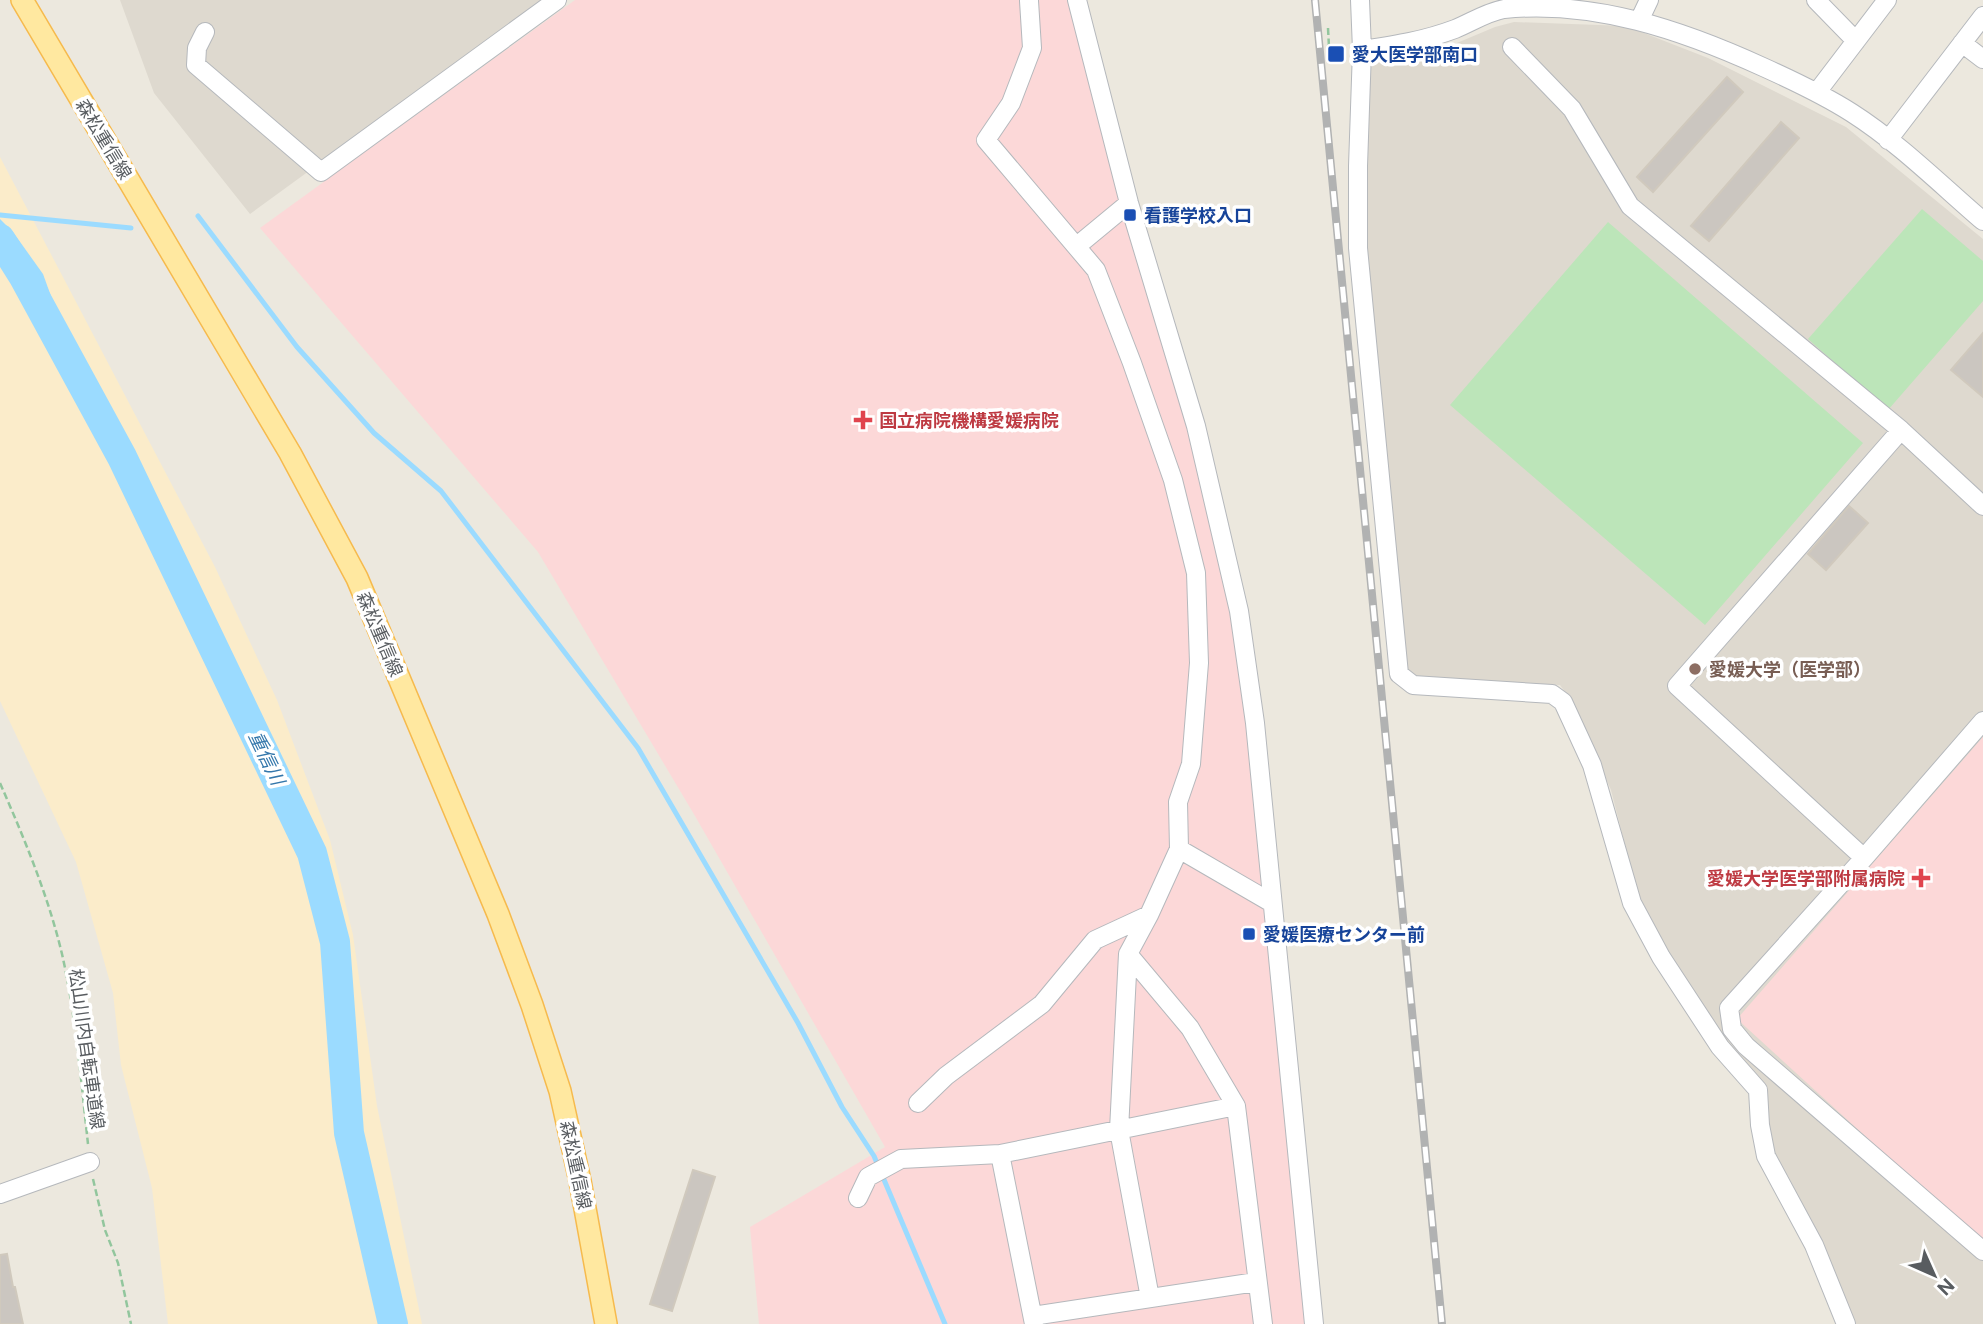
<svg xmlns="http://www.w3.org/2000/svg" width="1983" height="1324" viewBox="0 0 1983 1324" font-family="'Public Sans','Noto Sans JP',sans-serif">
	<rect width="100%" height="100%" fill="#ece8de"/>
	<path fill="#ded9cf" d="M120,0H544L250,214L154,93Z
		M1514,22L1626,26L1708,58L1846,127L1983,239V1324H1854L1826,1251L1788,1176L1771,1155L1766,1123L1734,1052L1661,946L1638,896L1611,790L1571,700L1560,685L1416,680L1405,665L1365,247L1366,62L1433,53L1495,27Z"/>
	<path fill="#fcd8d8" d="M575,0H1067L1188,429L1231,610L1248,713L1308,1324H759L750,1227L885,1147L695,816L538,552L260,228Z
		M1983,737V1242L1899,1170L1876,1146L1737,1019Z"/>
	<path fill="#bce5b9" d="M1922,209L1983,261V301L1888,410L1808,339Z
		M1608,222L1863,443L1705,625L1450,405Z"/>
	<path fill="#fbecca" d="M0,157L215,567L277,700L330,840L353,935L377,1106L422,1324H168L152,1188L121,1065L113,993L76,862L0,701Z"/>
	<path fill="#9bdbff" d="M0,219L13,232L43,274L60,321L0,260Z"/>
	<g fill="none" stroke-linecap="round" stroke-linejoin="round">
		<path stroke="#9bdbff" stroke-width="5" d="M0,215L131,228
			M198,216L297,347L374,433L441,491L638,748L798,1023L842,1107L874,1156L945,1324"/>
		<path stroke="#9bdbff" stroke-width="30" d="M0,239L24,277L122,457L312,853L335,942L349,1133L393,1324"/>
	</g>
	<path fill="#cbc6c0" stroke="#d0c9bd" stroke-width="2" d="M1727,77L1743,92L1653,192L1637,177Z
		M1781,122L1799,138L1709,241L1691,226Z
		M1983,333V397L1951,370Z
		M1849,506L1868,523L1826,570L1808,554Z
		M693,1170L715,1177L672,1311L650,1304Z
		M7,1254L13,1287H15L23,1324H0V1255Z"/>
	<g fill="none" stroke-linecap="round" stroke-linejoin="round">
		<g stroke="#b5b8bc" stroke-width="20">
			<path id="minor" d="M1077,0L1129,203L1196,426L1239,611L1255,723L1314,1324
				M1360,0L1362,50L1358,166V248L1399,674L1413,685L1552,694L1563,702L1592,765L1632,903L1661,957L1720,1047L1758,1090L1760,1125L1766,1156L1814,1245L1846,1324
				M1816,0L1856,41
				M1640,19L1649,0
				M205,32L197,48L196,65L321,172L557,0
				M1962,43L1983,59
				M1512,47L1572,109L1630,206L1901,430L1983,506
				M1362,50C1395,45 1423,41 1455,29C1470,23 1487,12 1504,9C1594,0 1682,30 1763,67C1794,81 1824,95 1852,113C1899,143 1941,185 1983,221
				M1817,92L1887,0
				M1888,140L1983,16
				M1077,246L1129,203
				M1983,721L1864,858L1729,1008L1732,1029L1746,1046L1983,1251
				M1179,849L1272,903
				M1864,858L1677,686L1901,430
				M1149,915L1128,954L1119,1130L1150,1298
				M1128,954L1190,1028L1236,1106
				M918,1103L946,1076L1042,1004L1095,940L1149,915L1179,849L1178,802L1191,764L1199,663L1196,573L1173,480L1132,363L1096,270L986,140L1011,103L1032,48L1029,1
				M1000,1154L1034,1324
				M0,1194L90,1162
				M858,1198L868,1177L901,1159L1000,1154L1236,1106L1263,1324
				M1033,1316L1256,1282"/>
		</g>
		<g stroke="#f6ba4d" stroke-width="24">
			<path id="major" d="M22,0L290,453L357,578L498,914L532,1005L560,1091L580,1181L606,1324"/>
		</g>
		<path stroke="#92c69d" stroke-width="2.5" stroke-dasharray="7 3.5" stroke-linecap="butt" d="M1328,28L1329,47
			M0,783C24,838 48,895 62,954C76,1016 81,1081 88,1144
			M93,1179L105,1230L118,1263L131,1324"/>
		<use href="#minor" stroke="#fff" stroke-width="18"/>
		<use href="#major" stroke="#ffe8a0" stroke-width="21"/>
		<g stroke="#b1b2b2" stroke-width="8">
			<path id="rail" d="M1315,0L1442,1324"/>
		</g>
		<use href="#rail" stroke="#fff" stroke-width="5" stroke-dasharray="16" stroke-linecap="butt"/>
	</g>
	<g fill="#1a4fb4" stroke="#fff" stroke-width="2.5">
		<rect x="1327" y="45" width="18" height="18" rx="3.5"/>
		<rect x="1123" y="208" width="14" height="14" rx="3.5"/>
		<rect x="1242" y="927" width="14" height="14" rx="3.5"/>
	</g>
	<g fill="#e0444e" stroke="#fff" stroke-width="2.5">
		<path d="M859.5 409.5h7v7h7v7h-7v7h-7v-7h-7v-7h7z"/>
		<path d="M1917.5 867.5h7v7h7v7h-7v7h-7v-7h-7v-7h7z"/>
	</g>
	<circle fill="#8d6e63" stroke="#fff" stroke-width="2.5" cx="1695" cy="669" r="7"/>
	<g text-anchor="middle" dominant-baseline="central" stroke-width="7" stroke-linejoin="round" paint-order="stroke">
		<g font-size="18" font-weight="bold" fill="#164399" stroke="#fff" text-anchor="start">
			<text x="1352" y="54">愛大医学部南口</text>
			<text x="1144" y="215">看護学校入口</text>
			<text x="1263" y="934">愛媛医療センター前</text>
		</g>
		<g font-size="18" fill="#585c60" stroke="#fff">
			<text transform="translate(104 139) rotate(59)">森松重信線</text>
			<text transform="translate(380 634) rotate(67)">森松重信線</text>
			<text transform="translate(87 1049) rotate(82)">松山川内自転車道線</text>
			<text transform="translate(576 1165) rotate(78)">森松重信線</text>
		</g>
		<g font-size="18" font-weight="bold" fill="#be3a42" stroke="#fff" text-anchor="start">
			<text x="879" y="420">国立病院機構愛媛病院</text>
			<text x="1905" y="878" text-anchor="end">愛媛大学医学部附属病院</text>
		</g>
		<g font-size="18" font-weight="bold" fill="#785e54" stroke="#fff" text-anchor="start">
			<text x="1709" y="669">愛媛大学（医学部）</text>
		</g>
		<g font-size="19" font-style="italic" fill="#3477ab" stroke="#fff">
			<text transform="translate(267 758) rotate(64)">重信川</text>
		</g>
	</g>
	<g transform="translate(1934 1275) rotate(135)" stroke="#ffffff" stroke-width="5" paint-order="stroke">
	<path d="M0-5L12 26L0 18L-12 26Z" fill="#585c60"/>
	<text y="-10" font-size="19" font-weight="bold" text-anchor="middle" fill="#585c60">N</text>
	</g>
</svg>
